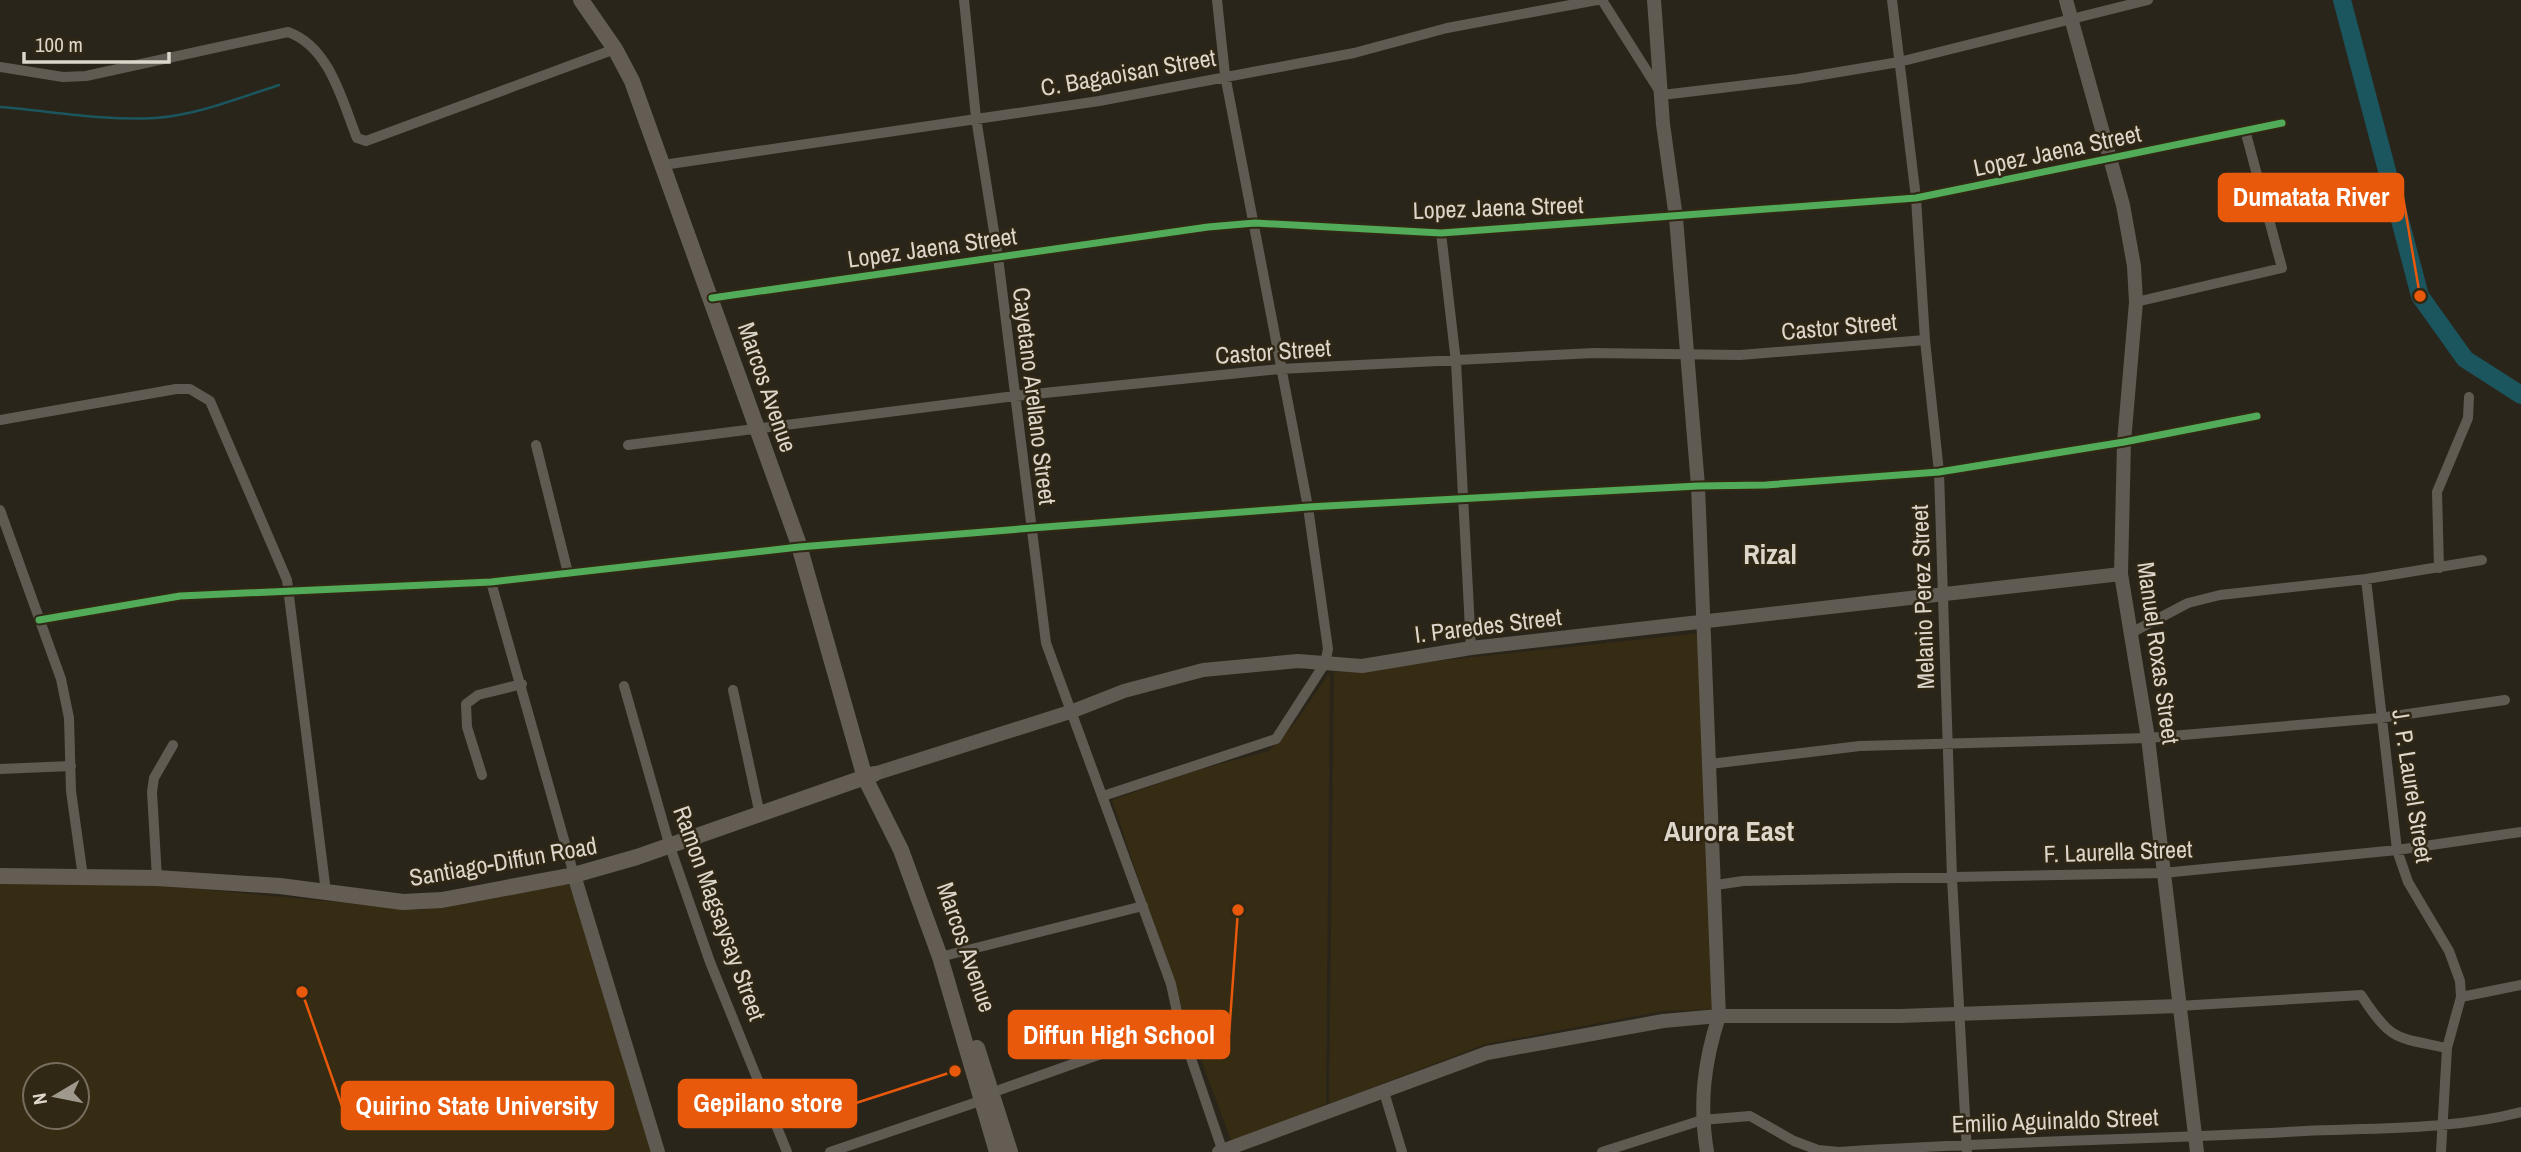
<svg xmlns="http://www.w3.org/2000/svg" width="2521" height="1152" viewBox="0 0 2521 1152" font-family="'Archivo Narrow',sans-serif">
	<rect width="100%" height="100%" fill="#2a251a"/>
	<path fill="#362b13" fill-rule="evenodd" d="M1701,633L1717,1009L1663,1011L1486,1044L1329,1104L1334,672Z
		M1330,672L1326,1104L1232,1143L1185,1017L1112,800L1194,771L1269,751L1295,723Z
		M564,881L573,889L652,1152H0V883L156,885L420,910ZM35,1075H77V1117H35Z"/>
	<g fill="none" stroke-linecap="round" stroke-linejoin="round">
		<path stroke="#1b555e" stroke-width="2.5" d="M0,107C51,111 103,121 155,118C197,115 239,98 279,85"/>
		<path stroke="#1b555e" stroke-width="18" d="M2342,0L2420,296L2465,359L2521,395"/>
		<path stroke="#5f5b52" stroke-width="10" d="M964,0L976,118L998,257L1046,643L1171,984L1180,1026L1223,1152
			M1602,0L1662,95L1797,79L1899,62L2148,0
			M1892,0L1916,198L1925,340L1939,472L1952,878L1967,1152
			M0,67L63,77L86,76L288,32C330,47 342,101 357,138L366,141L615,49
			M663,165L1099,101L1354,53L1447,28L1597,0
			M1441,233L1456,362L1471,648
			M712,298L1208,227L1255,223L1441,233L1916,198L2282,123
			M2136,302L2282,268L2245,130
			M0,420L176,389H190L210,401L287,580L326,892
			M536,445L568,573
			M628,445L1015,396L1280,369L1594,353L1740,355L1925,340
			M0,510L61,679L69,718L71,791L83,877
			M2439,568L2437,492L2468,418L2469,397
			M2366,579L2397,850L2408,882L2449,951L2460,981L2461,997L2447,1048L2441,1152
			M491,582L574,875
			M39,620L180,596L491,582L799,547L1032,528L1308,507L1698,486L1766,485L1939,472L2124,442L2257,416
			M2129,634L2188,603L2220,595L2366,579L2482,560
			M624,686L670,847L710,962L787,1152
			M733,690L760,815
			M1710,764L1860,746L2148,738L2380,718L2505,700
			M0,769L71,766
			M482,775L467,727L466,704L478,695L522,684
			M1103,796L1276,739L1325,663L1328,649L1308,507L1225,75L1217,0
			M157,878L152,792L154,778L173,745
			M1716,885L1743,881L2163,873L2397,850L2521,832
			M940,957L1143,906
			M2461,997L2521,985
			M2178,1006L2361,995C2392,1042 2395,1037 2447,1048
			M1384,1092L1402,1152
			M830,1152L980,1101L991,1093L1180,1026
			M1602,1152L1702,1120L1750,1116L1794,1141L1818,1150L1839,1152C1994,1141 2150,1140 2305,1131C2376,1128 2451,1130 2521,1112"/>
		<path stroke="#5f5b52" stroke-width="14" d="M1654,0L1663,124L1676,218L1698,486L1719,1016C1704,1062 1699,1104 1707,1152
			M2066,0L2123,205L2134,266L2136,302L2124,442L2121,574L2148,738L2197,1152
			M874,774L1073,711L1124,691L1203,670L1298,661L1362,666L1471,648L2121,574
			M574,875L658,1152
			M1219,1152L1487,1053L1663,1021L1719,1016H1900L2178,1006"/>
		<path stroke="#645d54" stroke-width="16" d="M581,0L615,49L632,81L798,542L865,778L901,850L940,957L997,1152
			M0,876L157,878L280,886L403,902L442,900L574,875L637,857L874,774
			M977,1048L1010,1152"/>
		<g stroke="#302714" stroke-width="11">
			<path id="cycleway" d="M712,298L1208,227L1255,223L1441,233L1916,198L2282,123
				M39,620L180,596L491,582L799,547L1032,528L1308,507L1698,486L1766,485L1939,472L2124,442L2257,416"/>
		</g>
		<use href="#cycleway" stroke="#51ab58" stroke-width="7"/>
	</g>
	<g text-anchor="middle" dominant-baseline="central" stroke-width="5" stroke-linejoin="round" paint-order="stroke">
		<g font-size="24" fill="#dcd6cb" stroke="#302714">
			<text transform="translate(1128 72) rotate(-10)">C. Bagaoisan Street</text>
			<text transform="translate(2057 150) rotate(-12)">Lopez Jaena Street</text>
			<text transform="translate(1498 207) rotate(-2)">Lopez Jaena Street</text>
			<text transform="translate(932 247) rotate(-8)">Lopez Jaena Street</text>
			<text transform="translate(1839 326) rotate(-5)">Castor Street</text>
			<text transform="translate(1273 351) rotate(-4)">Castor Street</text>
			<text transform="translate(768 387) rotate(71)">Marcos Avenue</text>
			<text transform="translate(1035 396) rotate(83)">Cayetano Arellano Street</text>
			<text transform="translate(1922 597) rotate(-92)">Melanio Perez Street</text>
			<text transform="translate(1488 625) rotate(-7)">I. Paredes Street</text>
			<text transform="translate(2159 653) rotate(82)">Manuel Roxas Street</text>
			<text transform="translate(2413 786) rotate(81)">J. P. Laurel Street</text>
			<text transform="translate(2118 851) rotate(-2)">F. Laurella Street</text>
			<text transform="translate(503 861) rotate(-10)">Santiago-Diffun Road</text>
			<text transform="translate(720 913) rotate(70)">Ramon Magsaysay Street</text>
			<text transform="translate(967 947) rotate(71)">Marcos Avenue</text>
			<text transform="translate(2055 1120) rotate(-2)">Emilio Aguinaldo Street</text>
		</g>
		<g font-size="28" font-weight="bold" fill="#dcd6cb" stroke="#302714">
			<text x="1770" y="554">Rizal</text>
			<text x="1729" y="831">Aurora East</text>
		</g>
	</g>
	<path fill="none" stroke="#e8590c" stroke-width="2.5" d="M2420 296L2403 197M1238 910L1229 1035M955 1071L856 1103M302 992L342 1106"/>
	<g fill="#e8590c" stroke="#302714" stroke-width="2.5">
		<circle cx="2420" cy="296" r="7"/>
		<circle cx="1238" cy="910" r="7"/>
		<circle cx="955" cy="1071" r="7"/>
		<circle cx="302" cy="992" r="7"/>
	</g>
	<g fill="#e8590c" stroke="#e8590c" stroke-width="2.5">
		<rect x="2219" y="174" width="184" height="47" rx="7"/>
		<rect x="1009" y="1011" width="220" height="47" rx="7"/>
		<rect x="679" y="1080" width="177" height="47" rx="7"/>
		<rect x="342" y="1082" width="271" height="47" rx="7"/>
	</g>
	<g font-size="26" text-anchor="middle" font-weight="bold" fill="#fff">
		<text x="2311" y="206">Dumatata River</text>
		<text x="1119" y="1044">Diffun High School</text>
		<text x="768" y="1112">Gepilano store</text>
		<text x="477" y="1115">Quirino State University</text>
	</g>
	<g transform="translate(56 1096) rotate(260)"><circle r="33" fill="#302714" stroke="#756d5d" stroke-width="2"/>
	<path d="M0-5L12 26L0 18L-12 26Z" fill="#9e988d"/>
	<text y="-10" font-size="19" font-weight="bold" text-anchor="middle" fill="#dcd6cb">N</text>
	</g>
	<path d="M24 52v10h145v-10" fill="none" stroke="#dcd6cb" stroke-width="3.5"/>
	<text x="35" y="52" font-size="21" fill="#dcd6cb" stroke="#302714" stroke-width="5" paint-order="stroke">100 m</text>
</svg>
